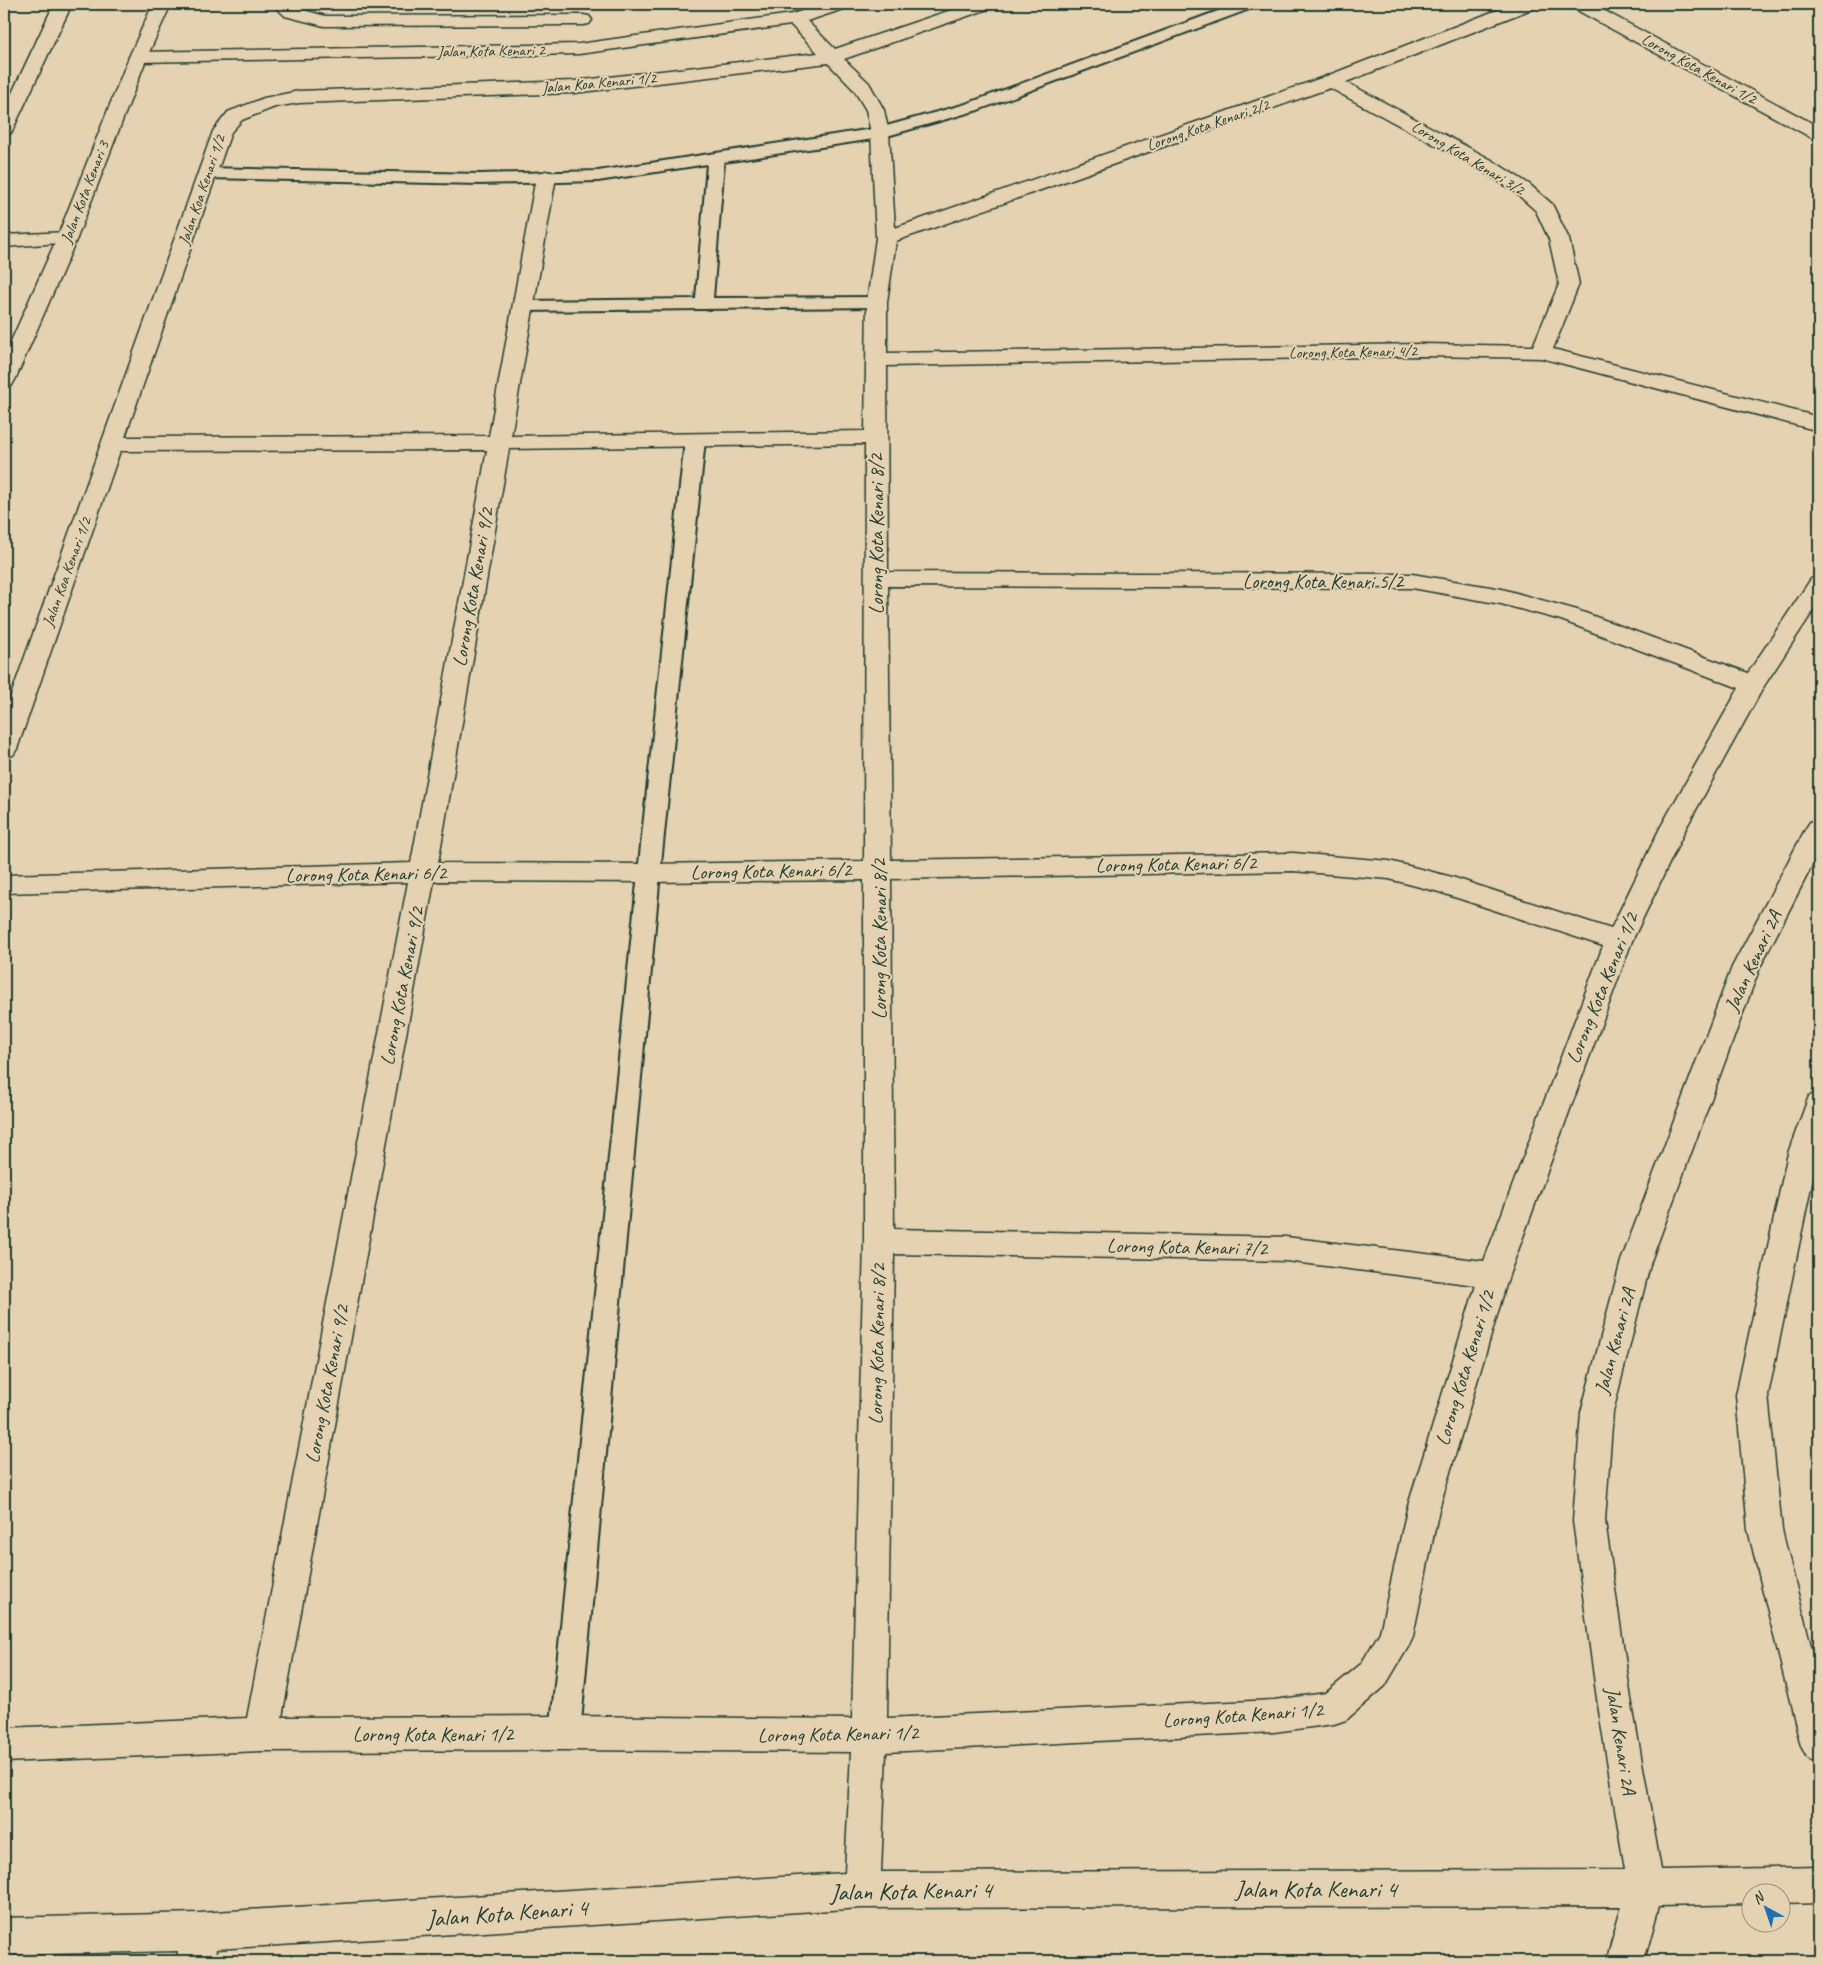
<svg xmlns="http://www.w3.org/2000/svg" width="1823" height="1965" viewBox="0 0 1823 1965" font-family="Caveat,sans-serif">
	<rect width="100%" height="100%" fill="#e4d2b0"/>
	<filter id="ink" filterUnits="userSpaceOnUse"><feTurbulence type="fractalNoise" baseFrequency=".02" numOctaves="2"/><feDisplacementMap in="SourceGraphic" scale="10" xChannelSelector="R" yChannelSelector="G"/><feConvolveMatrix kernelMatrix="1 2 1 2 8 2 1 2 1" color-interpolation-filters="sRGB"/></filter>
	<g filter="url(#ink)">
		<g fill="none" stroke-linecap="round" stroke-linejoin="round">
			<g stroke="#1f3d34" stroke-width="4">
				<path id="service" d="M1237,4H1258L1255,7L978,110L880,138L724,162L713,298L877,297L883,298L886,302L883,306L877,307L523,311L517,310L514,306L517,302L523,301L696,299L707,164L598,181L480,184L208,178L202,177L200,173L202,169L208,168L480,174L598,171L879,128L966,104Z
					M695,434L702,436L705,440L660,873L580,1733L576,1743L565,1747L554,1743L550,1733L638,873L685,440L688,436Z"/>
			</g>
			<g stroke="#1f3d34" stroke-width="3">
				<path id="minor" d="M54,4H72L13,129L11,133L4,135V110Z
					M273,4H292L297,8L325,16L583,15L589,16L592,20L589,24L583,25L324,26L285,16Z
					M824,4H850L847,8L807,21L835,49L969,4H994L991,8L844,59L869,83L884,110L889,133L895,228L1324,77L1513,4H1537L1534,8L1346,82L1490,159L1529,184L1552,204L1569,239L1579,284L1553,349L1819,417V431L1541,358L1421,356L887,366L888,572L1412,574L1502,589L1577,610L1748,673L1811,579L1819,577V602L1764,686L1686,828L1632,941L1509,1275L1439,1509L1413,1636L1408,1647L1385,1686L1346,1720L1334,1724L1274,1732L886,1752L881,1872L1625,1870L1597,1699L1573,1521L1581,1412L1621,1261L1732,967L1806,828L1810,822L1819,819V852L1760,967L1651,1261L1613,1412L1605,1521L1631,1699L1661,1870L1819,1867V1903L1780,1904V1892H1750V1904L1659,1906L1644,1961H1606L1622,1906L862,1908L216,1949L215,1961H177L178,1951L4,1955V1918L199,1913L845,1873L851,1752L565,1750L261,1751L4,1762V1728L247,1718L408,882L4,893V875L411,863L487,450L120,451L17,749L13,755L4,757V715L213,131L228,112L264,98L299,91L574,81L818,53L791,25L579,54L138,62L132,61L129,57L132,53L138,52L579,44L792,14ZM828,63L854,90L866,110L871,133L876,238L867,302L865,431L511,436L556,177L553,173L546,171L539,173L536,177L489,436L125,437L231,132L242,120L275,107L299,103L574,93ZM1330,88L1476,167L1515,192L1536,211L1549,239L1559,284L1533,346L1421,344L887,353V302L896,241ZM865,444L864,861L649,864L438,863L509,449ZM888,586L1412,588L1501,604L1561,620L1739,688L1660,828L1611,929L1452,877L1389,861L1293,853L891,860ZM1293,871L1389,879L1439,892L1603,946L1484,1261L1286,1237L894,1229L891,879ZM864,880V1241L852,1719L565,1716L282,1717L434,881L649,882ZM894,1254L1286,1261L1476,1285L1407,1509L1380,1632L1361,1664L1326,1693L1274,1700L887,1718Z
					M1570,4H1592L1819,127V140L1812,138L1573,8Z
					M67,232L74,234L77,238L74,242L4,247V235Z
					M1819,1093V1148L1768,1395L1782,1530L1819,1678V1763L1807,1758L1801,1746L1748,1530L1736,1395L1788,1153L1809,1096Z"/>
			</g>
			<g stroke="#1f3d34" stroke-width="3">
				<path id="secondary" d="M153,4H171L147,57L77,238L15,380L12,385L4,386V357L57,238L129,57Z"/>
			</g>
			<use href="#service" fill="#e4d2b0" fill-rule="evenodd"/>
			<use href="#minor" fill="#e4d2b0" fill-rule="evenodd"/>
			<use href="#secondary" fill="#e4d2b0" fill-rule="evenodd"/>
		</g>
	</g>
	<g text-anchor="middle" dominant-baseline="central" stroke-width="4" stroke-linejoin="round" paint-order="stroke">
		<g font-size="16" fill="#1f3d34" stroke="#e4d2b0">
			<text transform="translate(491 51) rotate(-1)">Jalan Kota Kenari 2</text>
			<text transform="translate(1699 69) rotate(29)">Lorong Kota Kenari 1/2</text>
			<text transform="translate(599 83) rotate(-5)">Jalan Koa Kenari 1/2</text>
			<text transform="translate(1208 125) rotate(-19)">Lorong Kota Kenari 2/2</text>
			<text transform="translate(1468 158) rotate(31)">Lorong Kota Kenari 3/2</text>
			<text transform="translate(202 190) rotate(-71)">Jalan Koa Kenari 1/2</text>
			<text transform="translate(85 192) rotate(-69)">Jalan Kota Kenari 3</text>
			<text transform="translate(1353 352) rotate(-1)">Lorong Kota Kenari 4/2</text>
			<text transform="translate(67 572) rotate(-70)">Jalan Koa Kenari 1/2</text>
		</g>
		<g font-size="20" fill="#1f3d34" stroke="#e4d2b0">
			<text transform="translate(876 534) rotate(-90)">Lorong Kota Kenari 8/2</text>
			<text x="1323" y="581">Lorong Kota Kenari 5/2</text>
			<text transform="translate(473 587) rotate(-80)">Lorong Kota Kenari 9/2</text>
			<text transform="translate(1176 864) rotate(-1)">Lorong Kota Kenari 6/2</text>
			<text transform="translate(771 871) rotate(-1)">Lorong Kota Kenari 6/2</text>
			<text transform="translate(366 874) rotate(-1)">Lorong Kota Kenari 6/2</text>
			<text transform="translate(879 939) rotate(-90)">Lorong Kota Kenari 8/2</text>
			<text transform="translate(1753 961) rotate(-65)">Jalan Kenari 2A</text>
			<text transform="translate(402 986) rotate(-79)">Lorong Kota Kenari 9/2</text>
			<text transform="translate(1602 988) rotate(-68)">Lorong Kota Kenari 1/2</text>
			<text transform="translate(1187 1247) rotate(1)">Lorong Kota Kenari 7/2</text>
			<text transform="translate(1615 1341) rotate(-75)">Jalan Kenari 2A</text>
			<text transform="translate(877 1344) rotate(-89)">Lorong Kota Kenari 8/2</text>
			<text transform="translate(1465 1368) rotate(-73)">Lorong Kota Kenari 1/2</text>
			<text transform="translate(327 1384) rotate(-79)">Lorong Kota Kenari 9/2</text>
			<text transform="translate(1243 1715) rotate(-4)">Lorong Kota Kenari 1/2</text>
			<text x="433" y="1734">Lorong Kota Kenari 1/2</text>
			<text transform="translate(838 1734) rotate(-1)">Lorong Kota Kenari 1/2</text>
			<text transform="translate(1621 1741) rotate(81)">Jalan Kenari 2A</text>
		</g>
		<g font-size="24" fill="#1f3d34" stroke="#e4d2b0">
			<text x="1316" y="1889">Jalan Kota Kenari 4</text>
			<text transform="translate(911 1891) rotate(-1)">Jalan Kota Kenari 4</text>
			<text transform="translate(507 1913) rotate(-4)">Jalan Kota Kenari 4</text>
		</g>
	</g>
	<rect width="1823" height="1965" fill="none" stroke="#e4d2b0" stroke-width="20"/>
	<rect x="10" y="10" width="1803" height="1945" fill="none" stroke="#1f3d34" stroke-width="2" filter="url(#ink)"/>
	<g transform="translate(1766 1908) rotate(320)"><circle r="24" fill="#e4d2b0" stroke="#95967e"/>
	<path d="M0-4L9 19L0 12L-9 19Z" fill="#1f6fb2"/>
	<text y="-8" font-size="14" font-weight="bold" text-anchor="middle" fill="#1f3d34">N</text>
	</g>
</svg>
